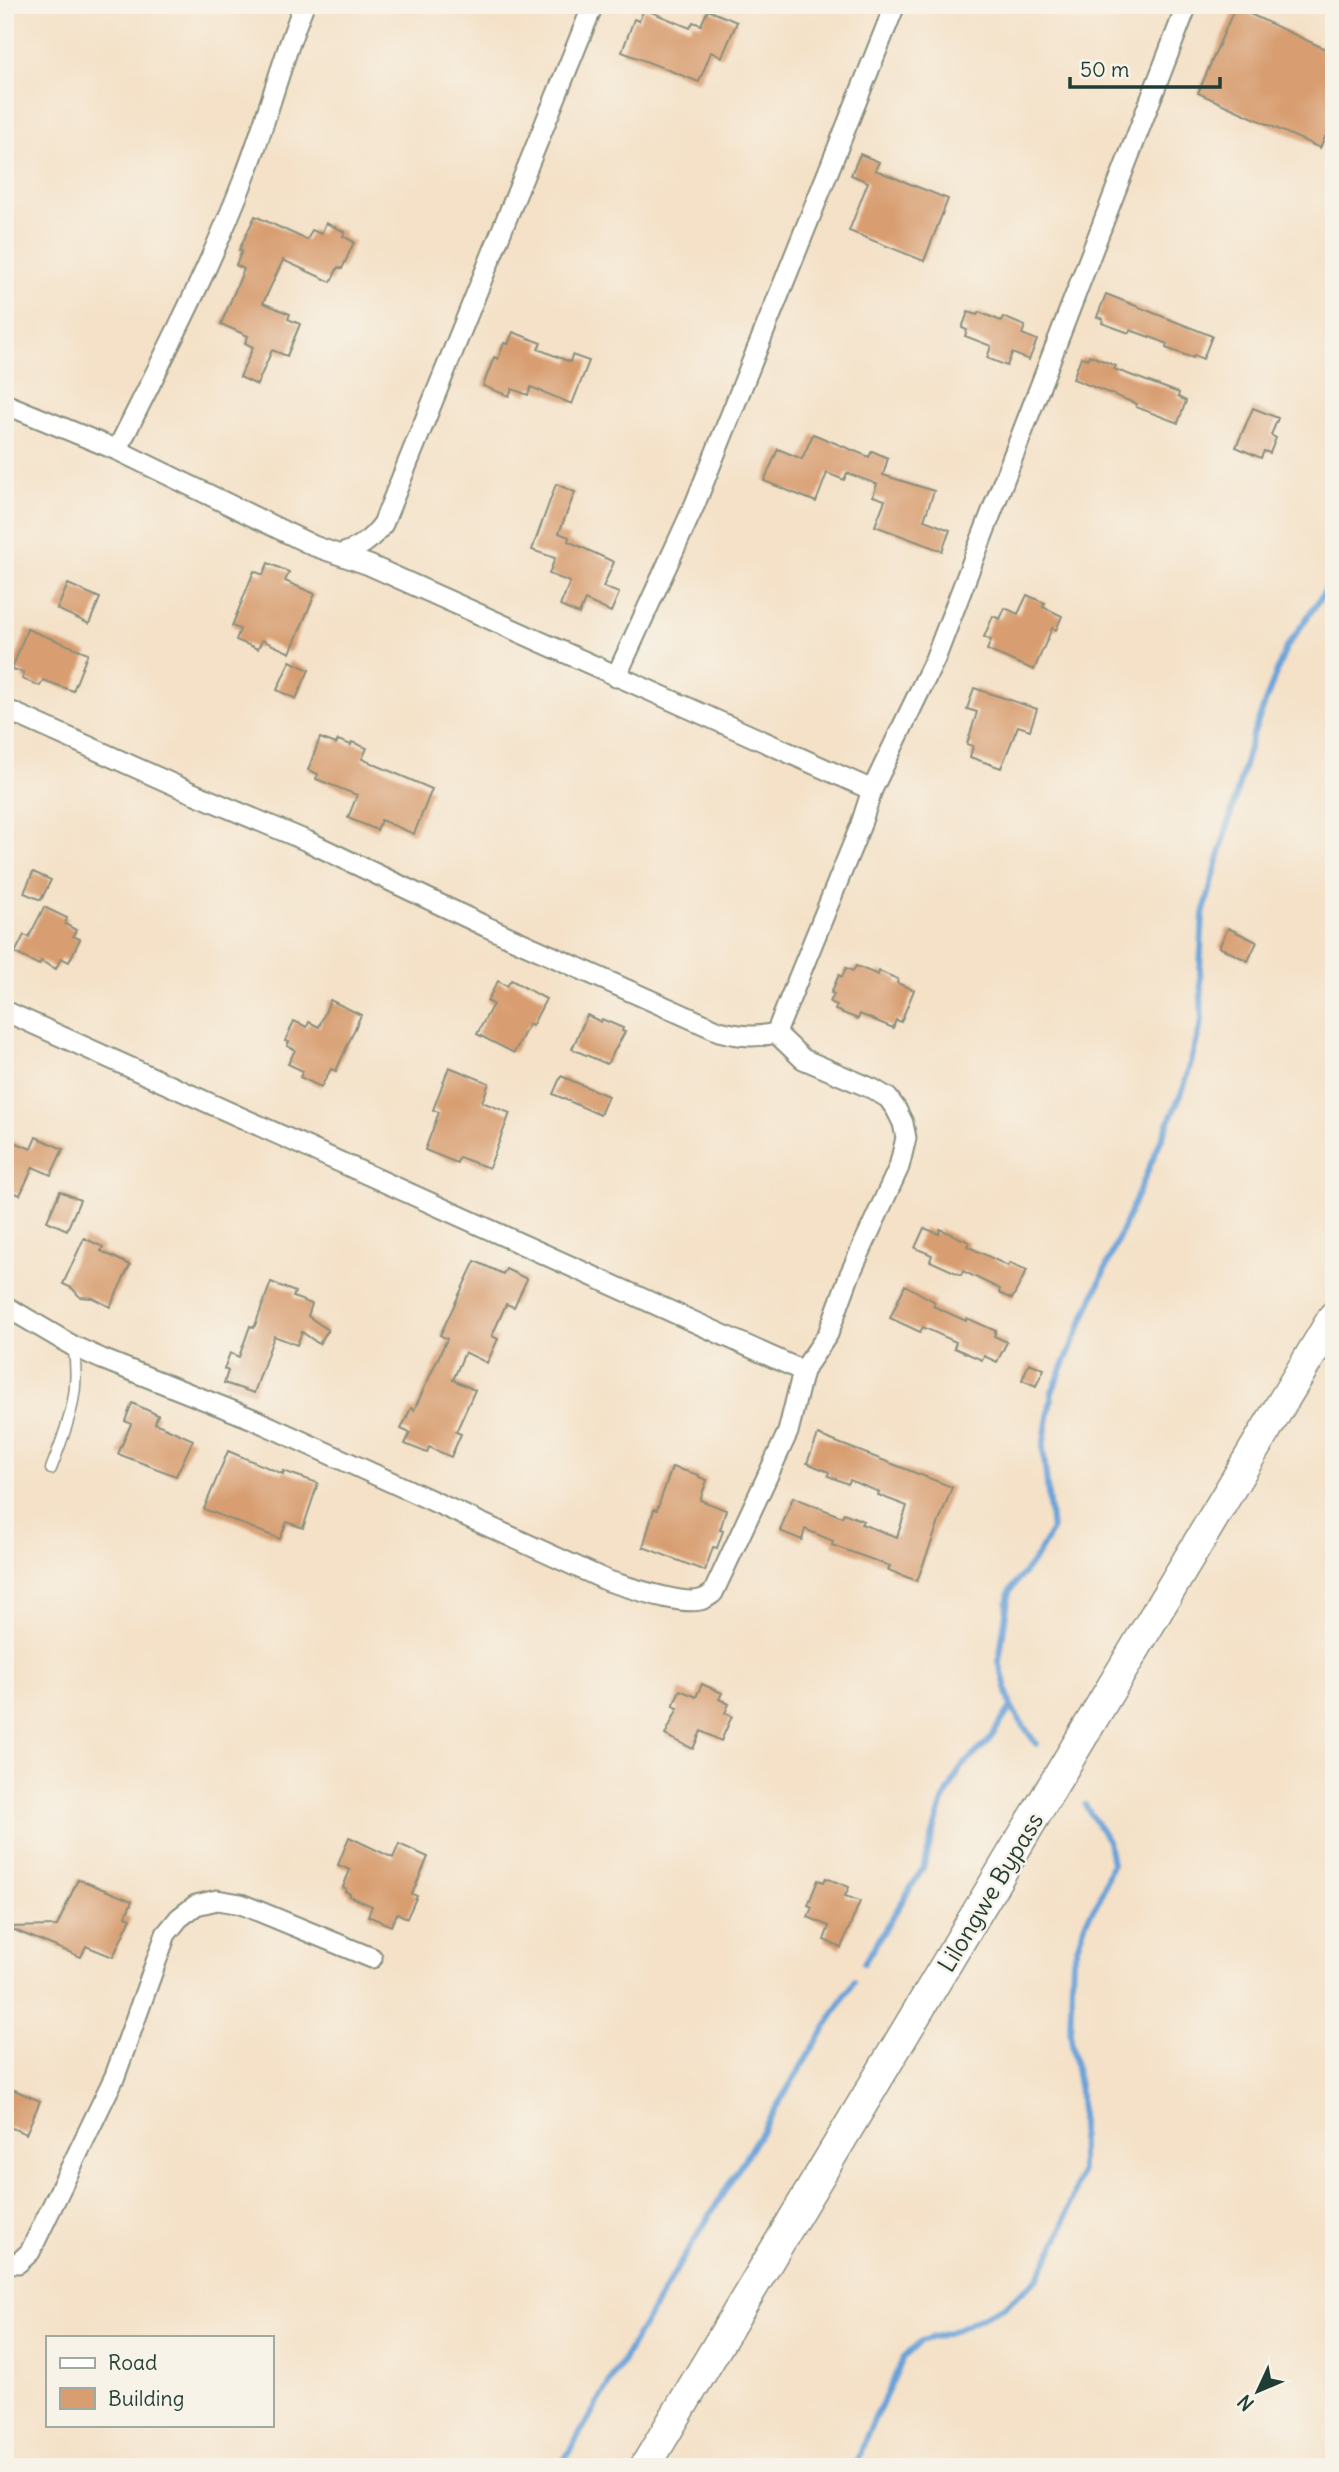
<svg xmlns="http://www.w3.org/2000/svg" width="1339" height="2472" viewBox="0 0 1339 2472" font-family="Delius,sans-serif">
	<rect width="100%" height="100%" fill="#f7f3e8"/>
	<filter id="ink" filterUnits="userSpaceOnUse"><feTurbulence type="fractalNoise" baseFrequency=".0143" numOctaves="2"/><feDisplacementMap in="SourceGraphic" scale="14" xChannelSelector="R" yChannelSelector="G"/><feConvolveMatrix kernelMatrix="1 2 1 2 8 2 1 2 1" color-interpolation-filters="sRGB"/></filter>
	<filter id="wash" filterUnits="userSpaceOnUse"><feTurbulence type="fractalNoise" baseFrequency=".00686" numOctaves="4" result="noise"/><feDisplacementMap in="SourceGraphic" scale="28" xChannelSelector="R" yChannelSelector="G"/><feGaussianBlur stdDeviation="1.57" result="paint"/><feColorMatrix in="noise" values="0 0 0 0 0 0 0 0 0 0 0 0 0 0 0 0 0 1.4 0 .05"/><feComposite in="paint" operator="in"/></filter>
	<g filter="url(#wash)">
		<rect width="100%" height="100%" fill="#f4e1c7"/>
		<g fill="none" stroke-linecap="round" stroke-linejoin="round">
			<path stroke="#69a2d8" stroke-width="6" d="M1036,1744L1011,1707L999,1661L1009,1592L1039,1553L1052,1530L1043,1448L1052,1392L1184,1087L1202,1021L1200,968L1203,915L1252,737L1285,650L1334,578
				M864,1963L923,1868L942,1804L961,1767L988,1742L1011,1707
				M560,2467L681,2262L854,1981
				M856,2467L866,2437L904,2357L921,2341L951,2332L1005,2306L1038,2278L1060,2235L1081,2172V2098L1070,2032L1073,1959L1086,1921L1100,1898L1112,1864L1108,1841L1085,1805"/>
		</g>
		<g id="blocks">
			<path fill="#d89e71" d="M1235,7L1334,53V118L1320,148L1198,93Z
				M644,9L690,28L693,22L701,25L708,10L737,22L722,57L711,52L699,82L622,52L634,19L639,21Z
				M860,154L879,162L875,170L948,199L924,261L849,231L868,182L851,175Z
				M255,216L307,240L312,230L321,234L326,223L345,232L343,236L354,242L342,269L338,267L331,282L283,260L263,303L290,314L288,319L300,324L287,356L272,350L257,385L240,377L253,347L245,343L248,336L221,324L244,269L236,265L242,251L239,250Z
				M1106,294L1212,336L1203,359L1194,355L1193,358L1166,348L1167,344L1161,341L1130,330L1129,333L1102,323L1103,319L1097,317Z
				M968,312L977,315L979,312L1001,321L1003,317L1025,326L1022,334L1037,340L1029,360L1012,353L1007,366L987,358L991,346L965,336L967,330L962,328Z
				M513,332L541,343L538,349L570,362L572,355L589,361L572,404L531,387L528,395L512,389L509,396L483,386L494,357L498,359L504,343L508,344Z
				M1089,355L1116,366L1114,369L1179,393L1178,397L1186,401L1178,423L1136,407L1137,404L1073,379L1081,357L1088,359Z
				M1253,408L1278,418L1271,435L1276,438L1270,453L1264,451L1261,458L1236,447Z
				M813,434L869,457L872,451L888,458L883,475L934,491L924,520L950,530L942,551L875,526L885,500L873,496L877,484L847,473L844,480L827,473L816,502L764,481L778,449L802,459Z
				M556,484L575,492L559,533L569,537L568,541L614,562L603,587L619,593L611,612L585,600L579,614L560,606L570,582L549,574L555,558L532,550Z
				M268,563L289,572L285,581L315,594L290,653L262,640L258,649L236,640L240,629L232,626L254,571L263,575Z
				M68,584L100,598L89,624L57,609Z
				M1027,595L1045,603L1043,607L1062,616L1056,630L1052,628L1034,670L987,650L991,640L984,637L993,616L1000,619L1005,608L1018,614Z
				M27,629L88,653L73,691L43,680L40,686L22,679L24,673L12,669Z
				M290,661L309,670L296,699L277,690Z
				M974,688L1037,709L1030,730L1018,726L1001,768L970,757L973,746L967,744L977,712L967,709Z
				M320,738L336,744L338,740L351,745L352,742L367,748L362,759L432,789L414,834L381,820L377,830L348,818L357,795L316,779L318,774L308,770Z
				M33,872L51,880L41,900L24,893Z
				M44,907L67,918L65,924L76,930L73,936L80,939L69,962L61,958L56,969L41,961L39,965L15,953L24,935L29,937Z
				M1228,928L1257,942L1248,961L1219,947Z
				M856,966L878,975L879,971L898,979L897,983L914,990L901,1022L896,1020L893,1028L860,1014L858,1019L835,1010L837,1005L830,1002L834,994L831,993L839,975L842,977L846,968L853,971Z
				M511,980L546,999L532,1026L529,1024L514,1053L477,1034L493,1004L487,1001L498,981L507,986Z
				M330,1000L361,1015L336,1071L331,1069L321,1087L300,1077L303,1071L288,1064L295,1050L287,1046L289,1042L285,1041L294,1021L307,1027L309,1022L319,1027Z
				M587,1015L601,1022L602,1019L623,1028L622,1031L625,1032L607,1064L572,1049Z
				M449,1067L489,1083L482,1102L510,1113L489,1168L459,1157L457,1163L425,1150L439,1112L433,1110Z
				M561,1076L608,1096L600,1115L553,1094Z
				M36,1137L63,1149L51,1175L33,1167L20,1195L5,1189V1138L31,1149Z
				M60,1191L80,1200L67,1230L47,1221Z
				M924,1228L939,1234L940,1229L969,1242L967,1246L1008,1266L1010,1263L1027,1270L1012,1299L999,1293L1000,1289L963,1271L961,1275L930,1261L932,1255L915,1248Z
				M84,1238L103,1247L101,1251L130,1265L110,1307L93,1298L80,1297L72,1288L63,1284Z
				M475,1261L503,1274L506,1269L527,1279L514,1307L506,1304L492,1336L498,1339L487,1363L465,1352L453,1380L475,1390L456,1432L461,1434L451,1457L429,1447L427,1453L405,1444L410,1433L401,1429L411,1408L414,1410L447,1339L440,1335Z
				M271,1282L295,1292L293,1297L312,1304L308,1316L328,1330L319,1344L302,1332L297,1345L274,1336L254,1393L224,1383L228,1371L224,1369L230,1353L239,1357L250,1326L254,1328Z
				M905,1285L935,1302L933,1306L966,1321L967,1318L996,1331L994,1336L1007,1342L997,1362L984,1356L982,1360L954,1348L956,1342L923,1327L920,1332L890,1318Z
				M1029,1363L1044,1369L1036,1386L1022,1380Z
				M132,1403L158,1415L155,1423L193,1440L176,1476L118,1454L131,1424L125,1421Z
				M818,1435L952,1487L917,1581L888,1570L890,1566L832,1545L833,1541L805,1529L802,1540L780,1531L793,1497L842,1517L844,1513L863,1521L861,1524L897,1537L907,1506L878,1495L879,1492L850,1480L848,1484L828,1476L829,1472L807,1463Z
				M228,1451L283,1474V1471L318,1483L303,1528L287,1522L280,1539L204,1509Z
				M672,1467L699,1475V1477L707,1480L700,1500L726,1510L720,1530L723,1531L717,1548L713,1547L705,1571L643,1547L654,1509L657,1510Z
				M702,1684L722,1693L719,1699L729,1704L725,1713L732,1716L721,1741L701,1731L693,1749L665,1735L678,1708L673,1706L680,1690L696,1697Z
				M349,1837L393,1858L399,1844L428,1857L412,1894L417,1896L407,1918L397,1913L391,1926L368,1916L372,1906L349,1896L350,1894L345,1891L346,1889L343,1887L350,1870L338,1865Z
				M826,1878L849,1887L845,1896L860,1901L841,1948L824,1940L829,1926L808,1917L812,1907L808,1905L818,1880L824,1882Z
				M78,1879L132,1901L126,1916L131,1918L113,1957L86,1946L81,1957L7,1927L57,1926Z
				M5,2086L40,2101L26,2134L5,2125Z"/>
		</g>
	</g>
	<g filter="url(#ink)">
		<use href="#blocks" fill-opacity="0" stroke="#8a8f7e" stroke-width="2"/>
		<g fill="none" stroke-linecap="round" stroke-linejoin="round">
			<g stroke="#8a8f7e" stroke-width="13">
				<path id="service" d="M51,1469C67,1426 82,1393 73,1346"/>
			</g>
			<g stroke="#8a8f7e" stroke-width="23">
				<path id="minor" d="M5,404L117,450L314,546L369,565L872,790
					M117,450C162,360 209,270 245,176C267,120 281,61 304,5
					M341,554C360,548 371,540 383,524L593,5
					M616,677L695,504L895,5
					M5,709L188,791L307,841L487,927L719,1031C739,1036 755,1038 776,1033
					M5,1011L803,1371
					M776,1033L860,827L872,790L935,659L1187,5
					M5,1306L73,1346L102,1359L253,1419L608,1581C629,1587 685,1607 703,1599C707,1598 710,1595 713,1593L788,1432L803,1371L828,1334L850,1274L899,1167L906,1138L903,1123L896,1109L888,1098L873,1089L803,1059L776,1033
					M5,2262L18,2263L30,2252L115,2076L166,1934L179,1918L196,1905L217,1900L241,1904L372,1958"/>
			</g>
			<g stroke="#8a8f7e" stroke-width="33">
				<path id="primary" d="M645,2467L1334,1316"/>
			</g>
			<use href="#service" stroke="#fff" stroke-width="10"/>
			<use href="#minor" stroke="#fff" stroke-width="19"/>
			<use href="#primary" stroke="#fff" stroke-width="30"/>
		</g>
	</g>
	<g text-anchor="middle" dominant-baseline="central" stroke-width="5" stroke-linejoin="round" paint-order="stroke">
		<g font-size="24" fill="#1f3d34" stroke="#f7f3e8">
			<text transform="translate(990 1892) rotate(-59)">Lilongwe Bypass</text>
		</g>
	</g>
	<rect width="1339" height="2472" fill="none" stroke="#f7f3e8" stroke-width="28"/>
	<rect x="46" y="2336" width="228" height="91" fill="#f7f3e8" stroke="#a1aaa0" stroke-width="2"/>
	<rect x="60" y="2358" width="35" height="10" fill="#ffffff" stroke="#a1aaa0" stroke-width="2"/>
	<text x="108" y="2370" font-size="21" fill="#1f3d34">Road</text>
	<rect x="60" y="2388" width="35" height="21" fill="#d89e71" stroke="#a1aaa0" stroke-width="2"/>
	<text x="108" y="2406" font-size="21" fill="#1f3d34">Building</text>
	<g transform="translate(1258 2391) rotate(226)" stroke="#f7f3e8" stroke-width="5" paint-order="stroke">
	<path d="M0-5L12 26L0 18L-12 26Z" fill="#1f3d34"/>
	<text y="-10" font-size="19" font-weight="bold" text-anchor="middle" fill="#1f3d34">N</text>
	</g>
	<path d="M1070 77v10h150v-10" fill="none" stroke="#1f3d34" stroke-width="3.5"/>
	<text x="1080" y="77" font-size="21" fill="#1f3d34" stroke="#f7f3e8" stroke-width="5" paint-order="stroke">50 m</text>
</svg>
